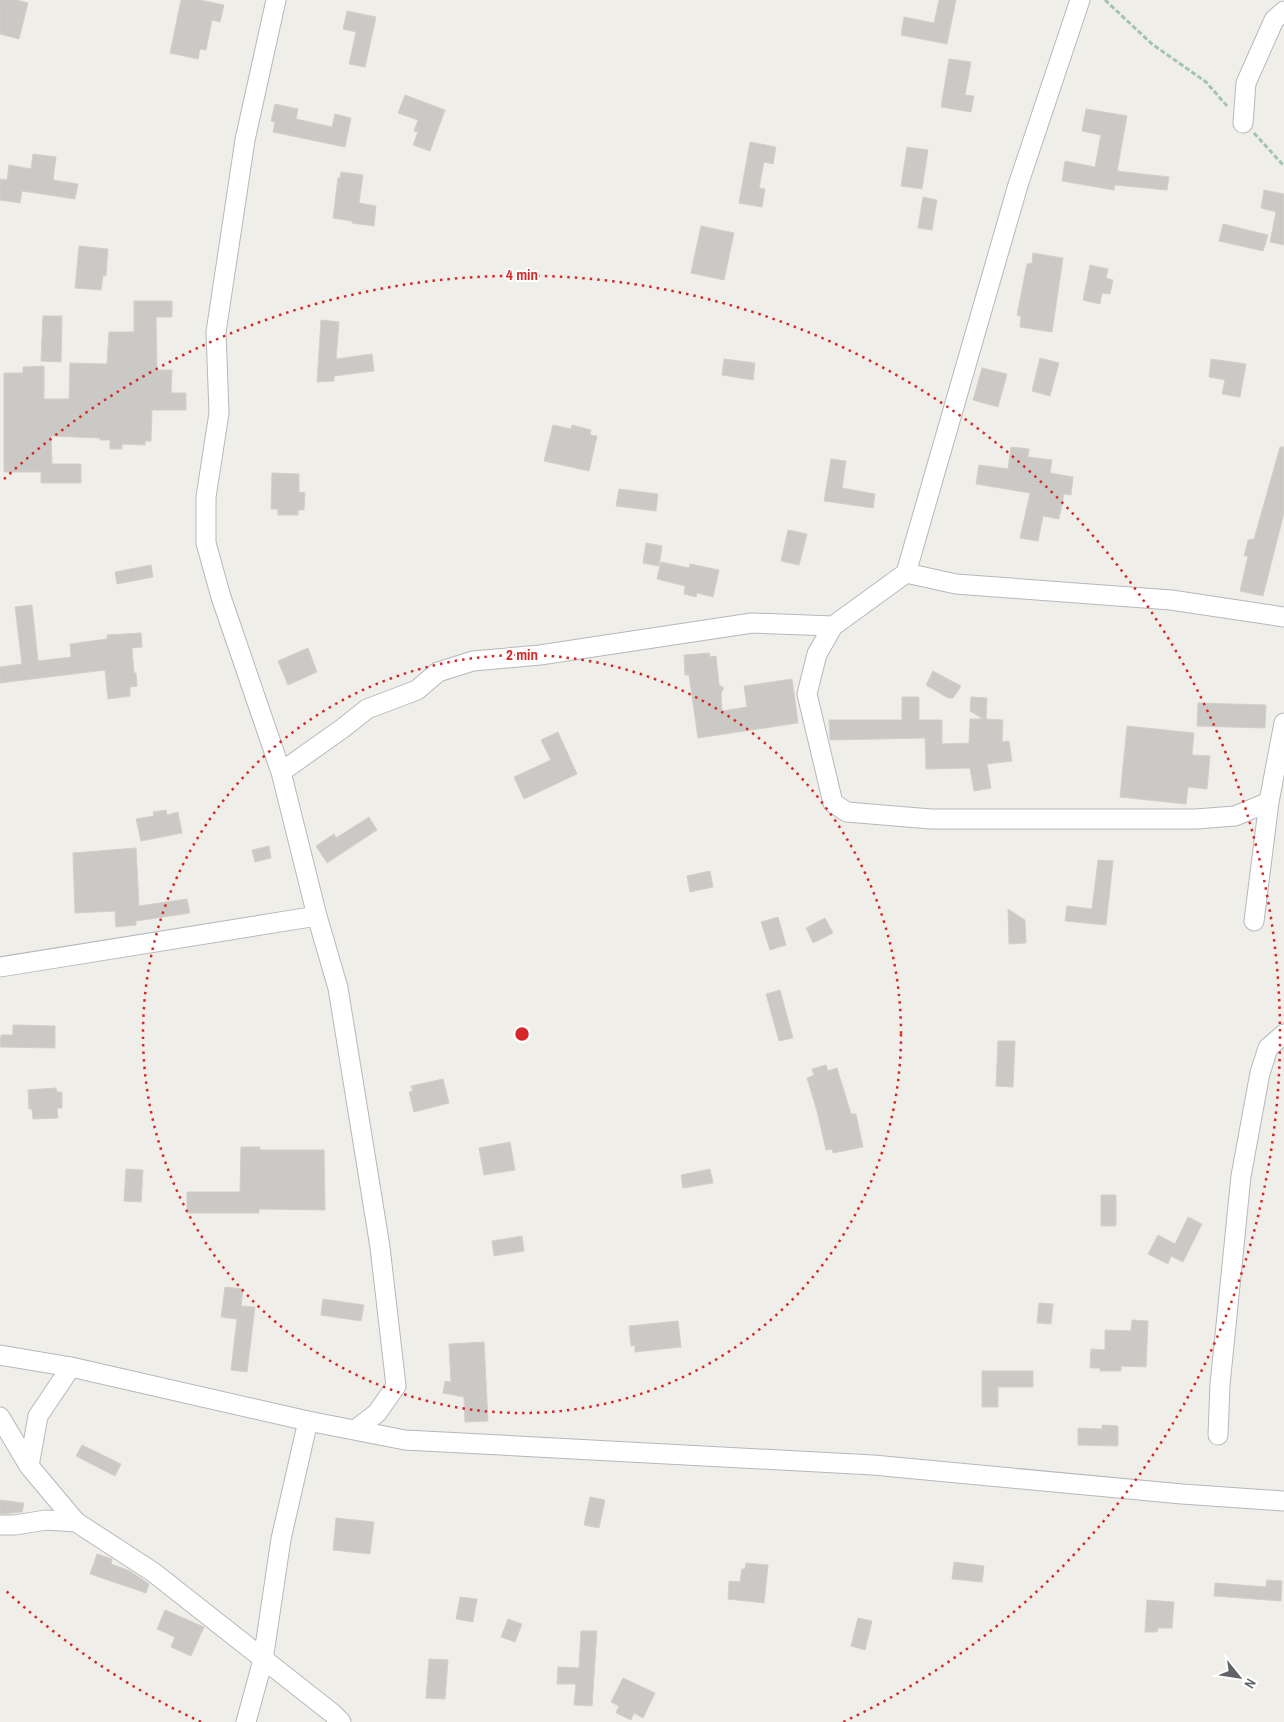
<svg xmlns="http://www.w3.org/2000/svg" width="1284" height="1722" viewBox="0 0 1284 1722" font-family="'Archivo Narrow',sans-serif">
	<rect width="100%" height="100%" fill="#f0eee9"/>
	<path fill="#cbc9c5" stroke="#d4d0c7" d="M0,0H17L28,3L19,39L0,34Z
		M181,0H200L224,5L220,22L212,20L206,50L200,49L198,59L170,53Z
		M939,0H956L947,44L901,35L904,17L934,23Z
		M347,11L376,17L365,67L349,64L356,32L343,29Z
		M949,59L971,62L965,95L974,96L971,112L941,107Z
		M405,95L445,110L430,151L413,145L418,132L414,131L418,120L398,113Z
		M275,104L298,109L296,119L332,127L335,114L351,118L345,147L273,132L275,122L271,121Z
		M1086,109L1127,116L1117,171L1169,177L1167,190L1115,185L1114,190L1062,181L1065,161L1095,167L1101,135L1082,131Z
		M750,142L776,147L773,164L764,162L759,188L765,189L762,207L739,203Z
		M907,147L928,150L922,189L901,186Z
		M33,154L56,157L53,180L78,184L75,199L22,191L20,203L0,200V179L7,180L9,165L31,169Z
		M341,172L363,175L359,203L376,206L374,226L352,223V221L333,218L338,178H340Z
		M1264,190L1284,194V245L1270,242L1276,212L1261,208Z
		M923,197L937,200L932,230L918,228Z
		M1223,224L1268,235L1263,251L1219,241Z
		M701,226L734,233L724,280L691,273Z
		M79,246L108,249L106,276H103L101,290L75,288Z
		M1033,253L1063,258L1052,332L1020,327L1021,316L1017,315L1027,264L1032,263Z
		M1090,265L1108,269L1106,278L1113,280L1110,294L1102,293L1100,304L1083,300Z
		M134,301H172V317H156L157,370H172L171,393H186V410H152L151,441H145V445L122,444V449H110V440H100V438L51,436L52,464H81V483H41V472H4V373H23V367L44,366V399H69L70,363L107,364L109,332H134Z
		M43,316H62L61,362L41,361Z
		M321,320L339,322L336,359L372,354L374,371L334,376V381L317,382Z
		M1040,358L1059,363L1050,396L1032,391Z
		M724,359L755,363L753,380L722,375Z
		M1211,359L1246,364L1240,397L1222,394L1225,380L1209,377Z
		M982,368L1007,374L998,407L973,400Z
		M553,425L571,429L572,425L591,430L590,435L597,436L589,471L544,461Z
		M1011,447L1029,449L1028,457L1052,460L1050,473L1073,477L1071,495L1064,494L1059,519L1043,516L1038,541L1020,538L1030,493L976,484L979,465L1008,469Z
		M1280,447H1284V513L1263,596L1240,591L1248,556H1244L1248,540L1254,539Z
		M831,459L846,461L842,488L875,494L873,508L824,501Z
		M272,473L299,474V492L305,493L304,510H298V515H278V509H271Z
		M619,489L658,494L656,511L616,506Z
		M788,530L807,534L799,565L781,561Z
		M646,543L662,546L659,566L643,563Z
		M661,562L689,568L690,564L719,570L713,597L697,593L696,597L684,594L685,586L657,579Z
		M151,565L153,577L117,584L115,572Z
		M32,605L38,661L71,657L70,644L107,639V635L141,633L142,647L132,648L134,673H136L137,686L130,687V696L108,699L105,670L0,683V667L22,664L15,607Z
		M308,648L317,672L288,685L278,661Z
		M709,653L710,657L716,656L719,685L724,688L721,693L722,711L747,707L744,686L792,679L798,723L698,738L689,675H685L684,655Z
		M933,671L961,686L953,698H948L926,685Z
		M902,697H919V720H942V744L969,743L970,719H983L970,711L971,697L987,698L986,719L1003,720L1002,742L1009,741L1012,761L987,764L991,788L974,791L970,768L926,769L925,738L830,740L829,720H902Z
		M1198,703L1266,705L1265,728L1197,726Z
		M1127,726L1194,733L1192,755L1210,756L1207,789L1188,787L1186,804L1120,797Z
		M558,732L577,774L524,799L514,777L551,760L541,740Z
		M166,810L167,815L178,812L182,833L141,841L136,819L154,816L153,812Z
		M369,817L377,830L327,863L316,846L334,834L336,838Z
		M269,846L271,858L255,862L252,850Z
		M136,848L139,906L187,899L190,913L136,921V925L116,927L115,911L75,913L73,853Z
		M1098,860L1113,861L1106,925L1065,921L1067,906L1092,909Z
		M710,871L713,887L690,892L687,876Z
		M1008,909L1025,920L1026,943L1009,944Z
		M778,917L786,945L770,950L761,922Z
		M825,918L833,933L813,943L806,928Z
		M780,990L793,1038L779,1041L766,994Z
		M13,1025L55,1026V1048L0,1047L1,1035H13Z
		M998,1041H1015L1013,1087L996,1086Z
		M826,1065L828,1071L837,1068L851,1114H856L863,1147L833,1153L832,1149L826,1150L817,1111L807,1078L814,1075L812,1069Z
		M443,1079L449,1103L414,1112L409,1092L413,1091L411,1086Z
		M56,1088L57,1092H62V1108H57L58,1118L33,1119L32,1109H29L28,1090Z
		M510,1142L515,1170L484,1175L479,1148Z
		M241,1147H260V1150H324L325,1210L259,1209V1213H187V1192H240Z
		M126,1169L143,1170L141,1202L124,1201Z
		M710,1169L713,1183L683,1188L681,1175Z
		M1101,1195H1116V1226H1101Z
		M1188,1217L1202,1224L1183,1262L1171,1256L1168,1264L1148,1254L1158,1235L1175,1244Z
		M522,1236L524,1251L494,1256L492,1241Z
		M225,1287L243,1289L241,1306L255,1307L247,1372L231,1370L237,1319L221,1317Z
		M323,1299L364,1305L361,1321L321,1315Z
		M1039,1303L1053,1304L1051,1324L1037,1323Z
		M1132,1320L1148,1321L1146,1367L1121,1366V1371H1100V1368H1090L1091,1349L1105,1350V1330L1131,1331Z
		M678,1321L681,1347L635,1352V1345L631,1346L629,1326Z
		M484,1342L488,1421L465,1422L464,1397L443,1393L445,1381L451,1382L449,1344Z
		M982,1371H1033V1387H998V1407H982Z
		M1102,1425L1118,1426V1446L1078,1445V1428L1102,1429Z
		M82,1445L121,1464L115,1476L76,1456Z
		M590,1497L605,1500L599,1528L584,1525Z
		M0,1500L24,1503L22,1512L0,1514Z
		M336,1518L374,1522L370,1554L333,1550Z
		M97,1554L112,1559L111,1564L130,1571L149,1584L146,1593L90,1574Z
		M954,1562L984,1566L982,1582L952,1579Z
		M746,1563L768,1565L764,1603L728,1599L729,1581L740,1582L742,1569H745Z
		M1267,1580L1282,1581L1281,1601L1214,1596L1215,1583L1266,1587Z
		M460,1597L477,1599L473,1622L456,1619Z
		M1147,1600L1174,1602L1172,1628H1158L1157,1632H1145Z
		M165,1610L204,1627L191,1656L171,1647L175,1637L157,1629Z
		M858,1618L872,1621L865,1650L851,1646Z
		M508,1619L522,1624L515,1642L501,1637Z
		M581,1631H597L592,1706L574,1705L576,1684H557L558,1667L579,1668Z
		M429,1659L448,1660L445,1699L426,1698Z
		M623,1678L655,1693L643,1718L634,1713L631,1720L616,1713L619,1706L611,1702Z"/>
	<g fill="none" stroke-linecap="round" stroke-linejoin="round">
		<g stroke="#b5b8bb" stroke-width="21">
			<path id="minor" d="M276,0L245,140L216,332L219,413L206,497V543L221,597L281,772L317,916L338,988L380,1247L396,1386L377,1413L355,1430
				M1243,123L1246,83L1274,20L1284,11
				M906,573L1018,185L1080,0
				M833,626L817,654L807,694L833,803L847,812L931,819H1196L1235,816L1269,802
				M281,772L343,728L367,709L417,690L438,672L473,661L540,655L752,623L833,626L906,573L956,584L1171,600L1284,617
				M1254,921L1269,802L1284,723
				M0,967L317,916
				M0,1355L71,1367L308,1421L405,1440L873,1465L1182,1494L1284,1501
				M0,1417L29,1466L76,1522
				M1218,1435L1220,1385L1241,1176L1260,1073L1268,1048L1284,1034
				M29,1466L38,1416L71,1367
				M0,1525H15L46,1520L76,1522L153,1572L332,1713L341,1722
				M246,1722L263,1660L281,1539L308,1421"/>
		</g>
		<path stroke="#a2c4ad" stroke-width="3" stroke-dasharray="5 2.5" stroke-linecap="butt" d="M1105,0L1152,44L1206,82L1227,106
			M1254,133L1284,166"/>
		<use href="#minor" stroke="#fff" stroke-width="19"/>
	</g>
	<g fill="none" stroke="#d62828" stroke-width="2.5" stroke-dasharray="2.5 5">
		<circle cx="522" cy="1034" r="379"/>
		<path d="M201 1722A759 759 0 0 1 4 1589M4 479A759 759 0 1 1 843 1722"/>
	</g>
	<circle cx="522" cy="1034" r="8" fill="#d62828" stroke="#fff" stroke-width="2.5"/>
	<g font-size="15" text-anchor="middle" font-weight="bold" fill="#d62828" stroke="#fff" stroke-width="4" stroke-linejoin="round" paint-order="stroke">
		<text x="522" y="280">4 min</text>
		<text x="522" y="660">2 min</text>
	</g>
	<g transform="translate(1239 1677) rotate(120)" stroke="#ffffff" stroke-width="4" paint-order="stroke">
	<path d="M0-4L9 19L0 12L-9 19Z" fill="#606367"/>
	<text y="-8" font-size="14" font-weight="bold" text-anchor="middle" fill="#606367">N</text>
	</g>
</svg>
